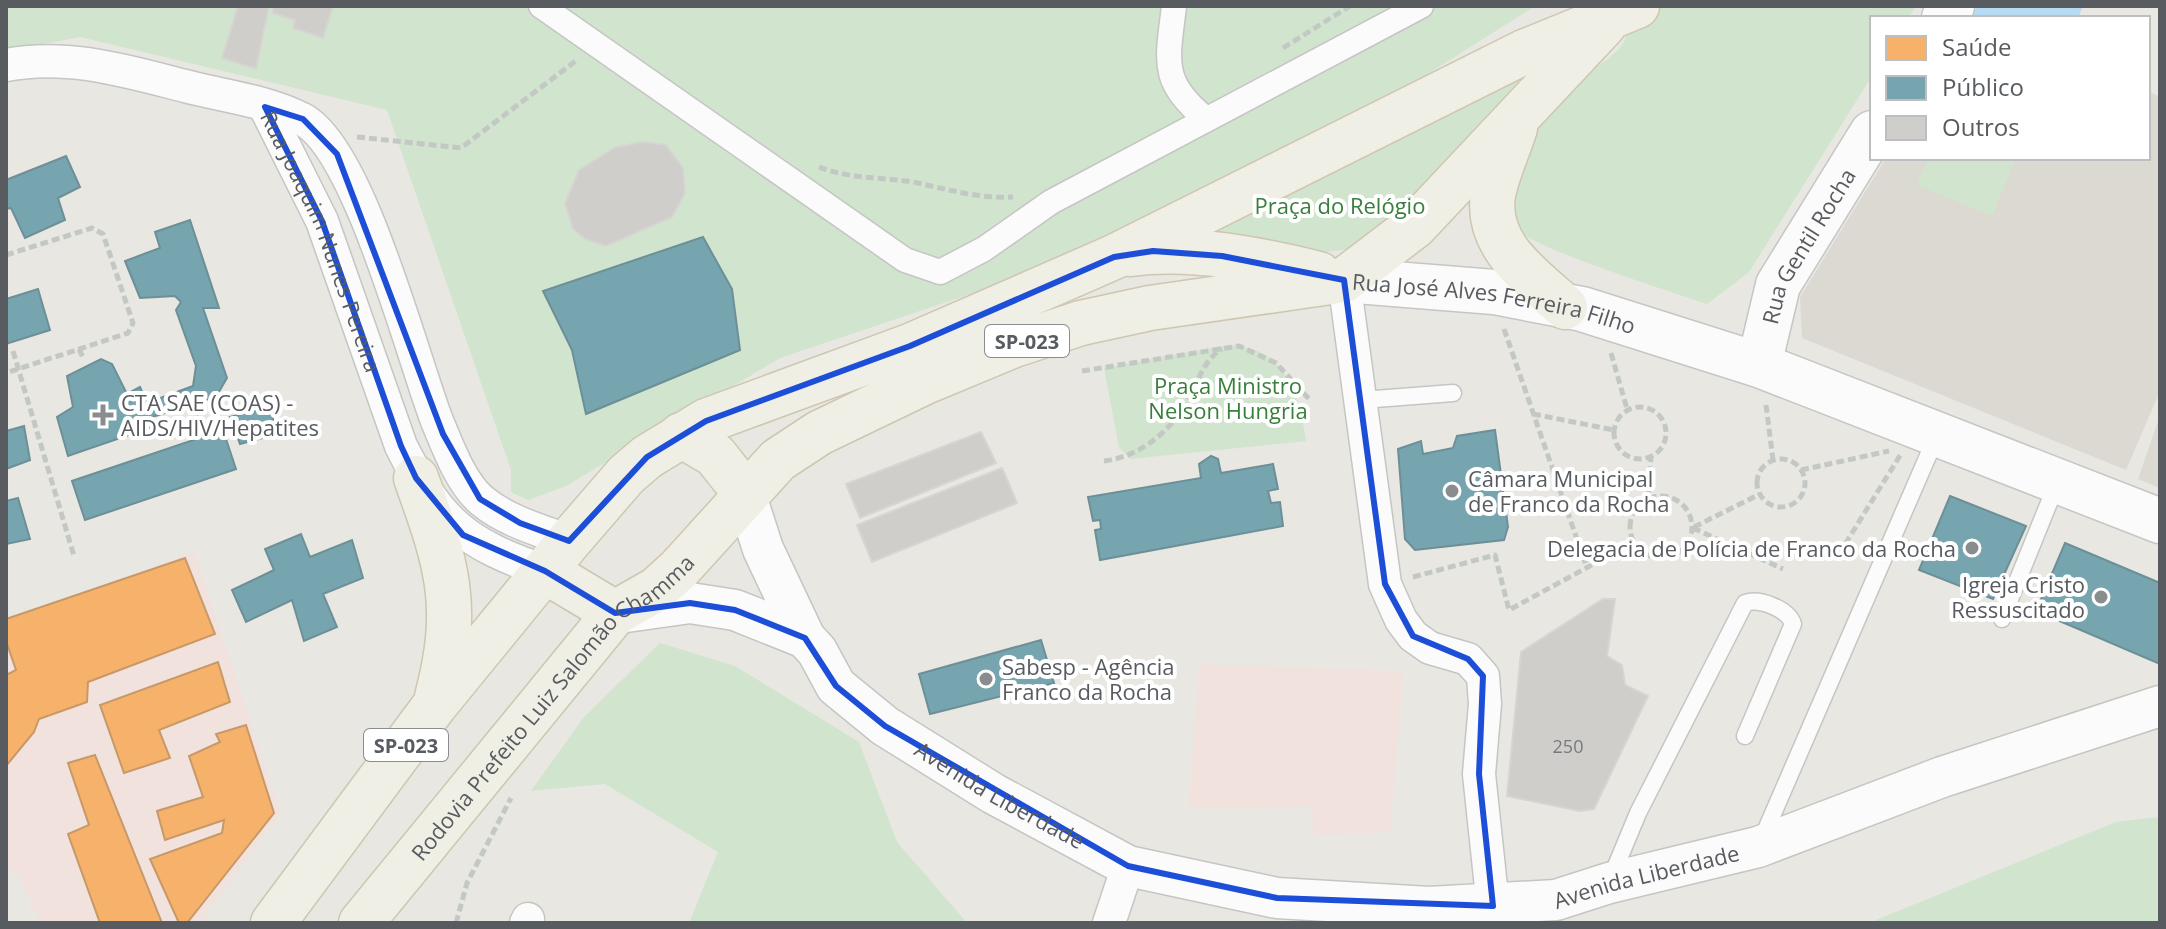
<svg xmlns="http://www.w3.org/2000/svg" width="2166" height="929" viewBox="0 0 2166 929" font-family="'Open Sans',sans-serif">
	<rect width="100%" height="100%" fill="#e8e7e2"/>
	<path fill="#dbd9d2" d="M2148,91L2160,97V391L2126,470L1802,338L1800,297L1886,158H2148Z
		M2158,421H2160V488L2138,479Z"/>
	<path fill="#f1e2de" d="M194,552L281,813L199,923H40L18,874L6,868V619Z
		M1199,664L1403,671L1390,832L1314,835L1310,806L1189,808Z"/>
	<path fill="#d0e4ce" d="M6,6H1535L1290,161L1122,243L780,358L566,486L528,500L511,492V470L387,110L80,37L6,51Z
		M1637,6H1916L1908,18H1872V76L1749,272L1707,304C1675,293 1536,249 1520,231C1496,203 1541,119 1560,96C1575,75 1606,66 1621,46C1629,36 1632,18 1637,6Z
		M1540,66L1422,199L1359,248L1324,252L1276,248L1191,230Z
		M1928,158H2016L1992,216L1917,185Z
		M1227,345C1285,346 1299,393 1306,441L1130,459L1119,447L1104,368Z
		M660,643L735,666L859,742L897,842L967,923H689L718,852L605,784L531,791L584,717Z
		M2160,817V923H1869L2116,822Z"/>
	<path fill="#b6daf2" d="M1977,6H2083L2078,18H1971Z"/>
	<path fill="#f6b26b" stroke="#c79868" stroke-width="2" d="M185,558L215,634L88,682L87,702L39,719L34,732L6,766V675L16,670L6,641V619Z
		M218,662L230,702L159,730L170,758L124,773L100,705Z
		M246,725L274,813L187,923H179L150,859L222,833L224,820L165,840L157,811L203,797L189,756L220,742L216,734Z
		M95,755L162,923H100L68,834L89,825L68,763Z"/>
	<path fill="#76a5af" stroke="#6d8f97" stroke-width="2" d="M66,156L80,187L58,198L65,220L25,238L11,208L6,209V180Z
		M190,220L219,308H203L227,378L216,397L152,417V427L68,456L57,417L73,407L67,376L101,359L112,364L127,394L140,387L147,403L193,386L196,366L176,310L181,302L175,296L140,298L125,261L160,248L155,232Z
		M703,237L732,289L740,350L586,414L572,350L543,291Z
		M38,289L50,330L6,344V299Z
		M269,407L278,434L240,444L230,417Z
		M24,426L30,460L6,469V431Z
		M223,430L236,469L85,520L72,481Z
		M1495,430L1508,527L1504,540L1415,550L1405,539L1398,449L1421,441L1423,454L1453,448L1457,436Z
		M1211,456L1218,459L1221,473L1273,464L1278,489L1268,491L1271,503L1280,502L1283,526L1100,560L1095,530L1101,529L1100,520L1093,521L1088,497L1201,478L1199,464Z
		M1950,496L2026,526L1993,599L1919,570Z
		M18,498L30,539L6,544V501Z
		M301,534L310,557L352,540L363,578L323,594L337,627L304,641L292,600L246,622L232,590L274,570L265,549Z
		M2065,543L2160,583V664L2036,611Z
		M1041,640L1054,683L930,714L919,674Z"/>
	<path fill="#cfcecb" stroke="#d7d5d2" stroke-width="2" d="M238,6H269L256,69L222,58Z
		M274,6H333L323,38L293,28L295,20L272,13Z
		M643,142L666,145L683,168L685,193L672,217L606,246L585,239L573,229L565,203L579,170L616,147Z
		M981,432L996,463L860,518L846,484Z
		M1002,468L1017,503L872,562L857,525Z
		M1603,599H1615L1607,656L1622,665L1625,685L1648,696L1594,809L1580,811L1507,796L1521,652Z"/>
	<g fill="none" stroke-linecap="round" stroke-linejoin="round">
		<g stroke="#c5c5c4" stroke-width="19">
			<path id="service" d="M1362,400L1453,393
				M2002,619L2057,483
				M1762,839L1937,435
				M1611,878L1638,813L1745,603C1760,598 1788,609 1793,624L1745,736"/>
		</g>
		<g stroke="#c5c5c4" stroke-width="27">
			<path id="pedestrian" d="M541,6L905,260L940,272L984,249L1051,202L1421,6
				M1174,6C1168,59 1159,81 1205,118"/>
		</g>
		<g stroke="#c5c5c4" stroke-width="35">
			<g id="minor">
				<path d="M6,65C67,53 126,71 185,86C223,96 268,101 302,119C359,148 412,356 437,421C448,447 460,481 481,500C506,521 539,530 569,541"/>
				<path id="s1" d="M265,107L322,221L401,446C439,522 465,544 545,571"/>
				<path d="M1344,280L1385,584L1401,620L1413,636L1430,648L1468,659L1483,676L1485,704L1479,774L1493,906"/>
				<path d="M526,923L528,919"/>
				<path d="M1109,923L1128,866"/>
			</g>
		</g>
		<g stroke="#c5c5c4" stroke-width="43">
			<g id="tertiary">
				<path id="s2" d="M745,493L763,549L805,638L817,651L836,686L885,726L994,794L1128,866L1277,898L1429,907L1556,900L1609,883L1758,847L1942,777L2160,706"/>
				<path d="M619,613L690,603L735,610L805,638"/>
			</g>
		</g>
		<g stroke="#c5c6c5" stroke-width="47">
			<g id="secondary">
				<path d="M1944,18L1952,6"/>
				<path id="s3" d="M1344,280L1494,292L1582,309L1759,365L2160,521"/>
				<path id="s4" d="M1759,365L1778,285L1872,133"/>
			</g>
		</g>
		<g stroke="#cfc6b1" stroke-width="47">
			<g id="primary">
				<path d="M1515,128C1508,150 1497,173 1493,195C1485,246 1532,277 1565,307"/>
				<path d="M1130,254C1192,246 1258,259 1319,274"/>
				<path d="M1344,280L1415,226L1604,25"/>
				<path d="M681,435L715,455L745,493"/>
				<path d="M416,478C447,564 461,606 437,697"/>
				<path d="M545,571L615,613"/>
				<path d="M273,923L435,705L569,541L626,475L647,457L706,421L910,346L1114,257L1524,52L1637,6"/>
				<path id="s5" d="M361,923L615,613L657,589L679,569L778,460L819,433L925,382L1014,345L1081,323L1150,308L1344,280"/>
			</g>
		</g>
		<path stroke="#c4c8c5" stroke-width="5" stroke-dasharray="8 4" stroke-linecap="butt" d="M1283,48L1350,6
			M357,137L461,148L577,60
			M819,167C850,179 881,177 913,182C947,189 978,199 1013,197
			M6,255L92,228L103,234L133,323L128,333L6,373
			M1504,329L1587,568
			M79,349L84,360
			M13,351L74,556
			M1611,353L1627,409
			M1082,371L1239,346L1276,363L1310,400
			M193,404L200,437
			M1766,405L1773,460
			M1614 433a26 26 0 1 1 52 0a26 26 0 1 1-52 0Z
			M1533,414L1614,430
			M1757 483a24 24 0 1 1 48 0a24 24 0 1 1-48 0Z
			M1104,461C1143,456 1173,429 1191,395C1200,377 1204,360 1222,349
			M1801,470L1889,451
			M1630 527a31 31 0 1 1 62 0a31 31 0 1 1-62 0Z
			M1648,498L1651,457
			M1694,527L1760,494
			M1693,528L1783,569
			M1839,554L1901,454
			M1413,577L1495,555L1509,610L1634,542
			M456,923L467,883L511,798"/>
		<use href="#service" stroke="#fcfbfb" stroke-width="16"/>
		<use href="#pedestrian" stroke="#fcfbfb" stroke-width="24"/>
		<use href="#minor" stroke="#fcfbfb" stroke-width="32"/>
		<use href="#tertiary" stroke="#fcfbfb" stroke-width="40"/>
		<use href="#secondary" stroke="#fcfbfb" stroke-width="44"/>
		<use href="#primary" stroke="#f0efe5" stroke-width="44"/>
	</g>
	<path fill="none" stroke="#1d4ed8" stroke-width="6" stroke-linejoin="round" d="M265,107L303,119L337,154L443,434L480,499L520,523L569,541L647,457L706,421L910,346L1114,257L1153,251L1222,256L1344,280L1385,584L1413,636L1468,659L1483,676L1479,774L1493,906L1277,898L1128,866L885,726L836,686L805,638L735,610L690,603L615,613L545,571L463,535L416,478L401,446L322,221Z"/>
	<g fill="#8a8d8e" stroke="#fff" stroke-width="3">
		<path d="M99 403h8v8h8v8h-8v8h-8v-8h-8v-8h8z"/>
		<circle cx="1452" cy="491" r="8"/>
		<circle cx="1972" cy="548" r="8"/>
		<circle cx="2101" cy="597" r="8"/>
		<circle cx="986" cy="679" r="8"/>
	</g>
	<g text-anchor="middle" dominant-baseline="central" stroke-width="8" stroke-linejoin="round" paint-order="stroke">
		<g font-size="18" fill="#777a7c">
			<text x="1568" y="746">250</text>
		</g>
		<g fill="#fff" stroke="#8a8d90" stroke-width="2">
			<rect x="985" y="325" width="84" height="32" rx="6"/>
			<rect x="364" y="729" width="84" height="32" rx="6"/>
		</g>
		<g font-size="20" font-weight="bold" fill="#585c60">
			<text x="1027" y="341">SP-023</text>
			<text x="406" y="745">SP-023</text>
		</g>
		<g font-size="22" fill="#387f3b" stroke="#fff">
			<text x="1340" y="205">Praça do Relógio</text>
			<text x="1228" y="385">Praça Ministro<tspan x="1228" dy="25">Nelson Hungria</tspan></text>
		</g>
		<g font-size="22" fill="#585c60" stroke="#fff">
			<text stroke="none"><textPath href="#s1" startOffset="146">Rua Joaquim Nunes Pereira</textPath></text>
			<text stroke="none"><textPath href="#s4" startOffset="130">Rua Gentil Rocha</textPath></text>
			<text stroke="none"><textPath href="#s3" startOffset="152">Rua José Alves Ferreira Filho</textPath></text>
			<text stroke="none"><textPath href="#s5" startOffset="290">Rodovia Prefeito Luiz Salomão Chamma</textPath></text>
			<text stroke="none"><textPath href="#s2" startOffset="412">Avenida Liberdade</textPath></text>
			<text stroke="none"><textPath href="#s2" startOffset="1084">Avenida Liberdade</textPath></text>
		</g>
		<g font-size="22" fill="#585c60" stroke="#fff" text-anchor="start">
			<text x="121" y="402">CTA SAE (COAS) -<tspan x="121" dy="25">AIDS/HIV/Hepatites</tspan></text>
			<text x="1468" y="478">Câmara Municipal<tspan x="1468" dy="25">de Franco da Rocha</tspan></text>
			<text x="1956" y="548" text-anchor="end">Delegacia de Polícia de Franco da Rocha</text>
			<text x="2085" y="584" text-anchor="end">Igreja Cristo<tspan x="2085" dy="25">Ressuscitado</tspan></text>
			<text x="1002" y="666">Sabesp - Agência<tspan x="1002" dy="25">Franco da Rocha</tspan></text>
		</g>
	</g>
	<rect width="2166" height="929" fill="none" stroke="#585c60" stroke-width="16"/>
	<rect x="1870" y="16" width="280" height="144" fill="#ffffff" stroke="#bcbebf" stroke-width="2"/>
	<rect x="1886" y="36" width="40" height="24" fill="#f6b26b" stroke="#bcbebf" stroke-width="2"/>
	<text x="1942" y="56" font-size="24" fill="#585c60">Saúde</text>
	<rect x="1886" y="76" width="40" height="24" fill="#76a5af" stroke="#bcbebf" stroke-width="2"/>
	<text x="1942" y="96" font-size="24" fill="#585c60">Público</text>
	<rect x="1886" y="116" width="40" height="24" fill="#cfcecb" stroke="#bcbebf" stroke-width="2"/>
	<text x="1942" y="136" font-size="24" fill="#585c60">Outros</text>
</svg>
